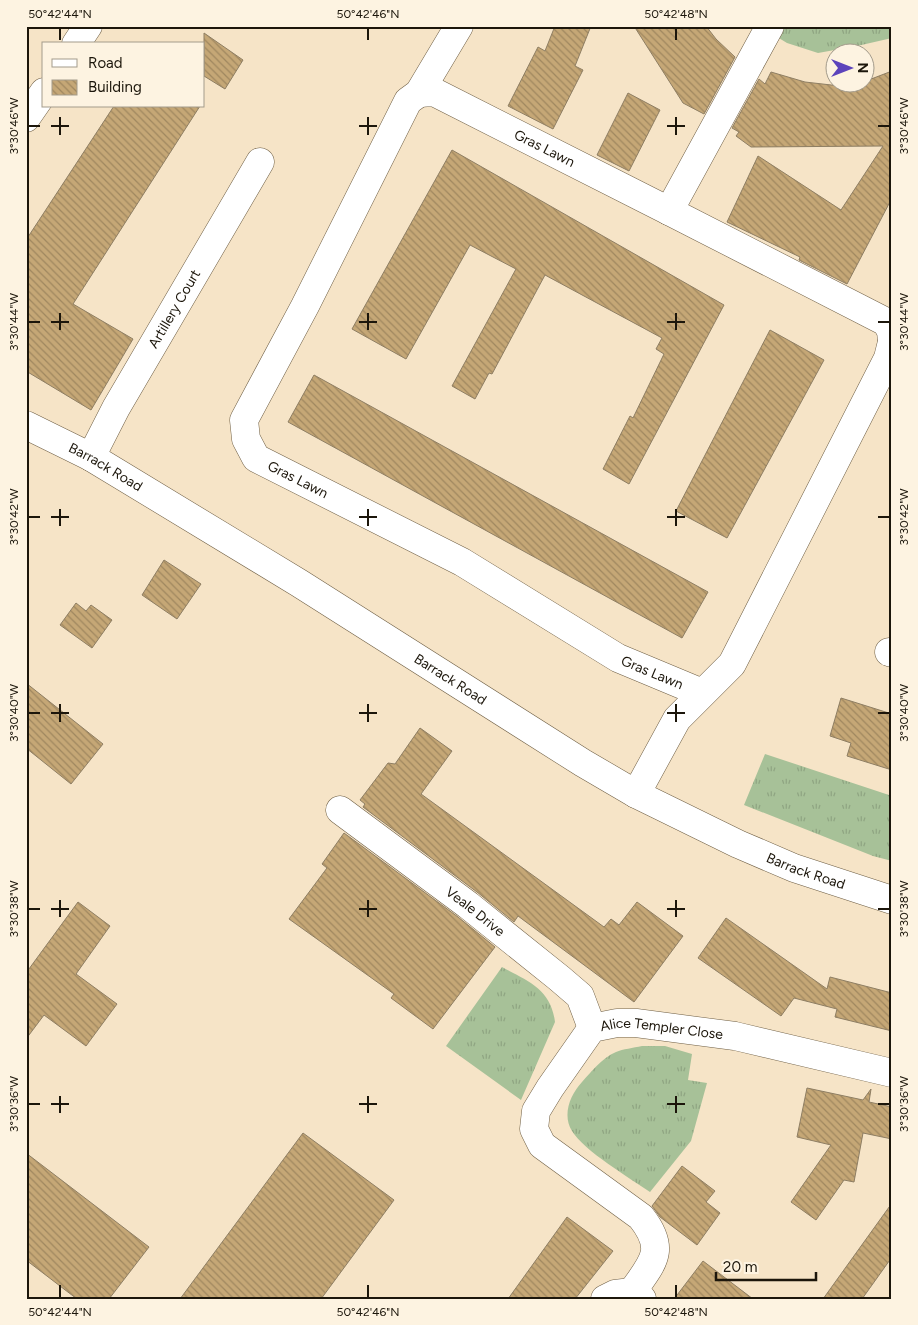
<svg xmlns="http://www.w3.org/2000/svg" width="918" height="1325" viewBox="0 0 918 1325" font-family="Figtree,sans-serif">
	<defs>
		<pattern id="grass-tufts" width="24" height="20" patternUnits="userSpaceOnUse" patternTransform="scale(1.25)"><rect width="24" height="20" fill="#a7c198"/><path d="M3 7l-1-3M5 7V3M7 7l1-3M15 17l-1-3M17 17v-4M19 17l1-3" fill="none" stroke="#8fa582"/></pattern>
		<pattern id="building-back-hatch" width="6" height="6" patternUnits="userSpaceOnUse" patternTransform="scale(1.25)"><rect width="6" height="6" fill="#c5a776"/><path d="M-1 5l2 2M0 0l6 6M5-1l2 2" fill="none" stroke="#9f875f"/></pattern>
	</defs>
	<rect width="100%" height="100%" fill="#f6e4c7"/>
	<path fill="url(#grass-tufts)" d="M759,26H892V38L857,46L818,53L787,43Z
		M765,754L892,796V861L873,856L744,805Z
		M502,967C528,981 551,989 555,1022L521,1100L446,1046Z
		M642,1046H665L692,1054L688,1080L707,1083L691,1141L650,1192C630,1178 584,1151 572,1131C562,1115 570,1095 582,1082C591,1072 602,1058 616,1052C623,1049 633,1048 642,1046Z"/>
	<path fill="url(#building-back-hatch)" stroke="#8e7e63" d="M555,26H591L575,66L583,70L553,129L508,106L538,47L545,51Z
		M634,26H706L716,39L735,57L704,114L683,103Z
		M204,33L243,60L225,89L204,76Z
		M892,71V198L847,284L799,260L800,257L727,222L758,156L841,210L883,146L751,147L736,136L739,132L732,128L759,79L765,84L771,72L805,82L840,86L866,82V81Z
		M628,93L660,110L629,171L597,155Z
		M114,106H200L73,304L133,339L91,410L26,371V240Z
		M452,150L724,305L629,484L603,469L630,416L633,418L664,354L656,349L662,338L545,275L492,374L489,373L475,399L452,386L516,269L470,245L406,359L352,329Z
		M770,330L824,360L727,538L676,511Z
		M314,375L708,592L682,638L288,422Z
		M164,560L201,584L177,619L142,595Z
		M76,603L86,611L91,605L112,620L92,648L60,625Z
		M26,683L103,744L71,784L26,748Z
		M841,698L892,714V770L847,756L851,743L830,736Z
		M420,728L452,751L421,794L604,927L611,919L619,925L637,902L683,936L634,1002L518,916L514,922L477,892L363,807L365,804L360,800L388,763L395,764Z
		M344,833L458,917L495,947L433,1029L391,998L394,994L289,919L327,868L322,864Z
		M78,902L110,926L76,974L117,1004L86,1046L44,1015L26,1039V973Z
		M726,918L827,989L830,977L892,993V1031L835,1017L837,1009L794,998L781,1016L698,958Z
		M807,1088L863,1100L871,1089L869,1102L892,1107V1139L863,1133L854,1182L844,1180L816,1220L791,1202L831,1145L797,1137Z
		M303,1133L394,1200L321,1299H180Z
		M26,1153L149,1247L109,1299H77L26,1260Z
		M682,1166L715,1191L706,1202L720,1213L697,1245L660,1217L652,1206Z
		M892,1203V1257L862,1299H823Z
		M567,1217L613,1251L575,1299H508Z
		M703,1261L753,1299H674Z"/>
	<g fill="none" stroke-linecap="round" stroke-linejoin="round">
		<g stroke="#6f5f45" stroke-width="29">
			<g id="minor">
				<path id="s1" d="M459,26L419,93L408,101L305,306L244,420L246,439L256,458L462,562L618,658L702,693"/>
				<path d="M76,44L88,26"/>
				<path id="s2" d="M419,93L434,92L669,211L770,26"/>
				<path d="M26,118L44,92"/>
				<path d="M669,211L886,322L891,331L892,341"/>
				<path id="s3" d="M91,457L116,408L260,162"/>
				<path d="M889,652L892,653"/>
				<path d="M636,794L677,719L732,664L888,358L892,342"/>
				<path id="s4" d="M340,810L468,905L559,978L580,996L592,1028"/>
				<path id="s5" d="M632,1292C653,1262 667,1250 641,1217L542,1145L534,1129L536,1111L550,1088L592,1028L617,1023H636L735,1036L892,1073"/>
				<path d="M605,1299L615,1294L632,1292L642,1299"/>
			</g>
		</g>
		<g stroke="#6f5f45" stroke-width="29">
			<g id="tertiary">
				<path id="s6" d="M26,425L91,457L299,583L583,763L636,794L738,844L794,868L892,900"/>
			</g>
		</g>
		<use href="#minor" stroke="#fff" stroke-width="28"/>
		<use href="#tertiary" stroke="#fff" stroke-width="28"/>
	</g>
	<path fill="none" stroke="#1c160b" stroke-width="2" d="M60,28V40M368,28V40M676,28V40M60,117V135M368,117V135M676,117V135M28,126H40M51,126H69M359,126H377M667,126H685M878,126H890M60,313V330M368,313V330M676,313V330M28,322H40M51,322H69M359,322H377M667,322H685M878,322H890M60,509V526M368,509V526M676,509V526M28,517H40M51,517H69M359,517H377M667,517H685M878,517H890M60,704V722M368,704V722M676,704V722M28,713H40M51,713H69M359,713H377M667,713H685M878,713H890M60,900V917M368,900V917M676,900V917M28,909H40M51,909H69M359,909H377M667,909H685M878,909H890M60,1096V1113M368,1096V1113M676,1096V1113M28,1104H40M51,1104H69M359,1104H377M667,1104H685M878,1104H890M60,1285V1298M368,1285V1298M676,1285V1298"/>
	<g text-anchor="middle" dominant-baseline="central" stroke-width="5" stroke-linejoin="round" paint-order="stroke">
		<g font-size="14" fill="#1c160b" stroke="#fdf3e1">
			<text stroke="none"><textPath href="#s2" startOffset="139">Gras Lawn</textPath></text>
			<text stroke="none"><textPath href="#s3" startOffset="170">Artillery Court</textPath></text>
			<text stroke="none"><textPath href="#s6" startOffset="90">Barrack Road</textPath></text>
			<text stroke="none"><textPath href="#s1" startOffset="538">Gras Lawn</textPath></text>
			<text stroke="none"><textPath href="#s1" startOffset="942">Gras Lawn</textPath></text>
			<text stroke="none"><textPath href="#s6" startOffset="495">Barrack Road</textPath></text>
			<text stroke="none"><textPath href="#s6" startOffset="900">Barrack Road</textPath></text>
			<text stroke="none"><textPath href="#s4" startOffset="169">Veale Drive</textPath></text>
			<text stroke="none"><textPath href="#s5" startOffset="414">Alice Templer Close</textPath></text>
		</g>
	</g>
	<rect width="918" height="1325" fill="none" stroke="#fdf3e1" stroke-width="55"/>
	<rect x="42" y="42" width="162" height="65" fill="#fdf3e1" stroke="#a39b8b"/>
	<rect x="52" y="59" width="25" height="8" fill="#ffffff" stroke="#a39b8b"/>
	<text x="88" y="68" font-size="15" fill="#1c160b">Road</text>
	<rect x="52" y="80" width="25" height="15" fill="url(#building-back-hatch)" stroke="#a39b8b"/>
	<text x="88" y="92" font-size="15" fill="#1c160b">Building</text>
	<g transform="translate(850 68) rotate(90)"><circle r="24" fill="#fdf3e1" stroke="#a39b8b"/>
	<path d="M0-4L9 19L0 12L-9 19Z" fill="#5c43bb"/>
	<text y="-8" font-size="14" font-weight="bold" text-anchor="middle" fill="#1c160b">N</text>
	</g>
	<path d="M716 1272v8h100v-8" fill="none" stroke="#1c160b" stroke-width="2.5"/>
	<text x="723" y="1272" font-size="15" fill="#1c160b" stroke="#fdf3e1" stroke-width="4" paint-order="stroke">20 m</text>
	<rect x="28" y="28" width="862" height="1270" fill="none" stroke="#1c160b" stroke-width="2"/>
	<g font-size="12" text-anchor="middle" fill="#1c160b">
		<text x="60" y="18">50°42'44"N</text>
		<text x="368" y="18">50°42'46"N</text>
		<text x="676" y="18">50°42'48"N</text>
		<text transform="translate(904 126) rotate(-90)" y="4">3°30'46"W</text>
		<text transform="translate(14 126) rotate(-90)" y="4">3°30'46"W</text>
		<text transform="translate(904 322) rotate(-90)" y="4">3°30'44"W</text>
		<text transform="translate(14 322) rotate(-90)" y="4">3°30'44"W</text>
		<text transform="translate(904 517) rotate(-90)" y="4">3°30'42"W</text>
		<text transform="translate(14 517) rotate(-90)" y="4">3°30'42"W</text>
		<text transform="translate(14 713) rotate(-90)" y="4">3°30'40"W</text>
		<text transform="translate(904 713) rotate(-90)" y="4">3°30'40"W</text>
		<text transform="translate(14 909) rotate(-90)" y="4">3°30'38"W</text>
		<text transform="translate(904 909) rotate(-90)" y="4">3°30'38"W</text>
		<text transform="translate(14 1104) rotate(-90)" y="4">3°30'36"W</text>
		<text transform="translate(904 1104) rotate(-90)" y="4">3°30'36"W</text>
		<text x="60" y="1316">50°42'44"N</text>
		<text x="368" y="1316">50°42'46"N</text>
		<text x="676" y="1316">50°42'48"N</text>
	</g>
</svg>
